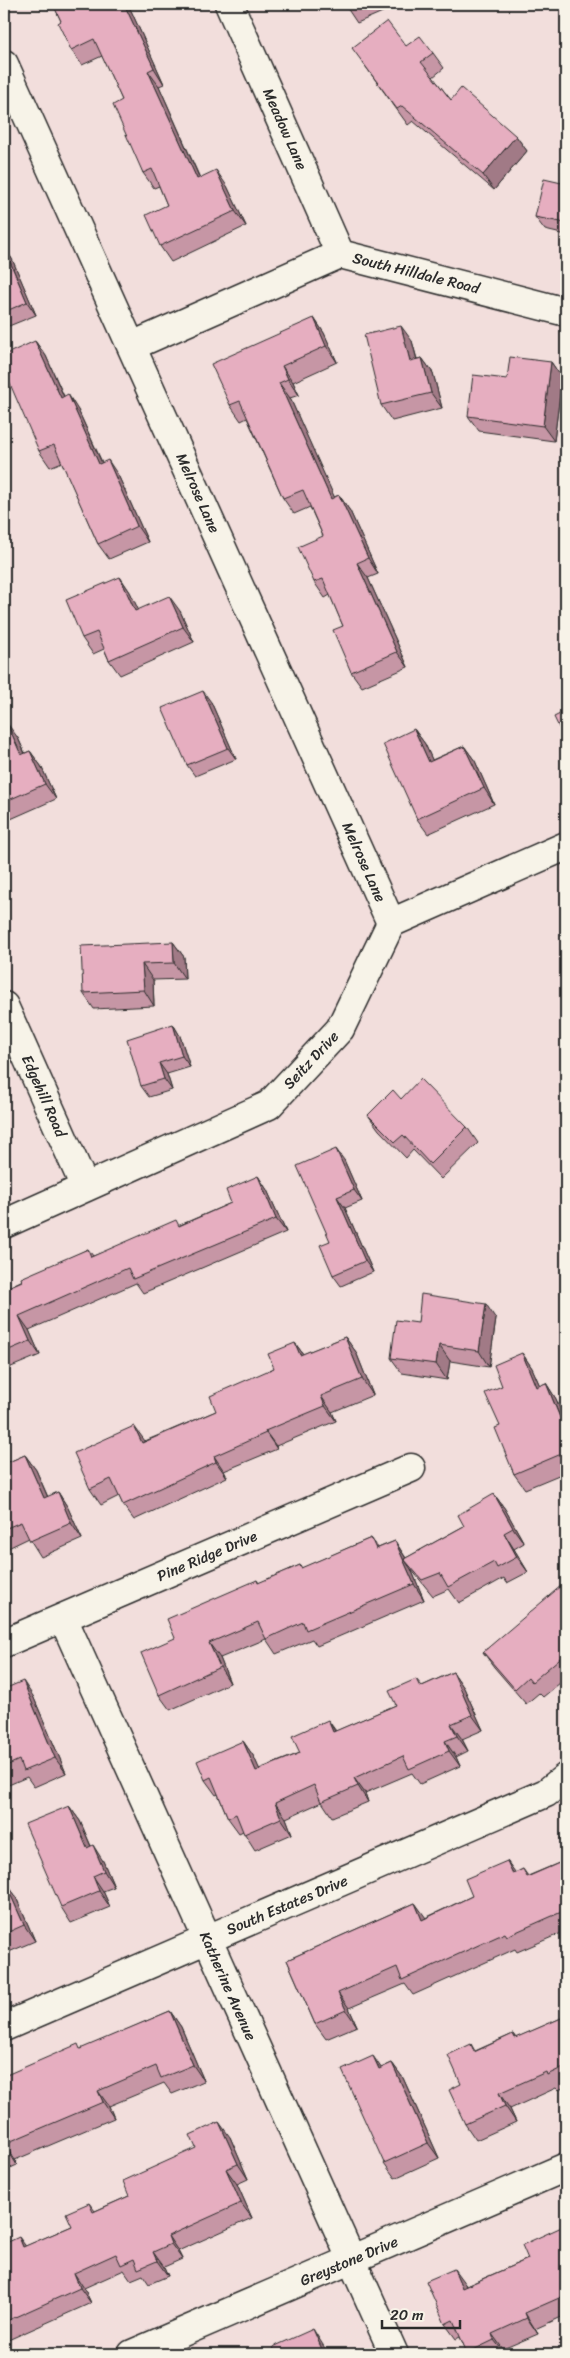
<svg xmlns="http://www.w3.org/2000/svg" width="570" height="2358" viewBox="0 0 570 2358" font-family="Sriracha,sans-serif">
	<rect width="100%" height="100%" fill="#f2dedc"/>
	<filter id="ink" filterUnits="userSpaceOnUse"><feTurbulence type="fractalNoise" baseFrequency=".02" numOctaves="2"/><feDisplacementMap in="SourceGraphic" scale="10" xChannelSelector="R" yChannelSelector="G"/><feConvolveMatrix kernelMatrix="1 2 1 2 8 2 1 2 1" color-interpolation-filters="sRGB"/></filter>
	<g filter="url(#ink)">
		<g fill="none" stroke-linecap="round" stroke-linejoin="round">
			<g stroke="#2b2b2b" stroke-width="31">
				<path id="minor" d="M229,4L340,254
					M4,64L391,923
					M132,346L340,254L566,312
					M4,1006L85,1187
					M4,1224L269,1105L340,1029L391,923L566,846
					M63,1618L394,2354
					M4,1643L411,1468
					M4,2027L546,1793L566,1777
					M132,2354L566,2167"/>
			</g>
			<use href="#minor" stroke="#f7f3e8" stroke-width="28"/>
		</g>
		<path fill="#c696a5" stroke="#2b2b2b" d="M53,4H128L164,84L159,86L200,178L227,186L246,226L171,262L160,246L167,205L159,186L154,188L143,173L122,100L102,56L82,65L71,50L61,21Z
			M345,4H401L357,23L347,8Z
			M406,46L433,53L444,68L433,77L451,100L516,136L527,151L494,190L413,121L408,125L363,63Z
			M566,184V235L545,230L535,217Z
			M4,247L12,259L36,315L4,328Z
			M314,318L324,333L337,362L293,382L299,395L290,398L334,497L339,495L350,511L378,574L368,578L408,667L362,687L351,672L343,626L330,595L325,598L314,582L323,536L310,507L294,514L283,498L247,418L241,421L230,405Z
			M35,341L46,356L64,396L78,410L102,462L118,475L148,542L109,559L98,544L62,462L50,467L39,451Z
			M412,341L417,359L422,358L433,373L442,408L392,421L381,405Z
			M551,362L562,378L554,441L479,431L468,416Z
			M120,577L130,592L138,610L180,611L194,642L120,675L109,660L104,649L93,654L82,638Z
			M211,702L236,759L195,776L187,765Z
			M4,724L18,738L25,753L30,751L41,766L56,799L4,822Z
			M414,729L425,744L432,760L464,746L475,761L494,804L428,834L417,819Z
			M173,942L184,957L185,979L153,980L154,1006L94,1009L83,993Z
			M173,1024L180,1036L190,1067L167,1074L172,1090L149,1097L141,1086Z
			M401,1099L467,1127L478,1143L441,1179L413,1150L406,1158L379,1130L368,1115Z
			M344,1160L362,1201L345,1208L373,1272L341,1286L333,1275L330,1241Z
			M258,1176L267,1190L286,1232L143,1293L136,1283L29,1330L40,1355L4,1370V1289L88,1249L93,1256L180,1225L231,1203Z
			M496,1319L489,1367L450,1361L447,1380L402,1373L391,1358Z
			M345,1337L356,1352L373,1395L332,1412L336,1421L276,1446L277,1449L224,1471L227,1477L134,1520L123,1505L119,1496L101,1505L90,1489L145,1441L216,1411L274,1368L295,1343L303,1354Z
			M522,1353L532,1368L540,1386L546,1383L556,1399L566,1422V1472L525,1489L514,1474L500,1426L502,1386Z
			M25,1455L36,1470L48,1497L58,1492L68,1508L82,1539L41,1557L29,1538L4,1550V1464Z
			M494,1494L505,1509L524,1543L514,1549L528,1572L507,1583L504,1578L459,1603L449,1589L433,1596L411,1569L424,1600L317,1646L312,1639L276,1654L266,1639L220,1658L230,1683L170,1710L159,1695L175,1638L257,1580L259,1583L300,1565L302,1568L371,1538L378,1548L395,1541L406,1558L464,1526Z
			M566,1589V1678L543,1697L539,1693L526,1704L494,1667L483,1652Z
			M453,1672L464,1688L483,1730L462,1739L468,1751L456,1757L460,1766L420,1784L412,1773L365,1793L368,1802L332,1817L322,1802L286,1818L292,1834L255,1850L243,1831L239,1833L228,1818L218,1794L216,1795L205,1780L243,1741L254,1757L259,1769L300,1753L328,1720L336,1731L396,1705L416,1679L422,1686Z
			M4,1689L33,1696L66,1773L34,1787L27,1777L4,1787Z
			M69,1806L80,1821L91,1846L103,1861L114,1887L103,1891L110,1907L71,1923L61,1907Z
			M566,1860V1931L517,1952L515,1949L413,1995L405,1984L349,2008L357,2026L326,2039L315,2024L287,1960L415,1903L425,1918L472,1896L507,1861L515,1873L523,1869L528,1876Z
			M4,1880L15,1895L35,1941L4,1954Z
			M170,2011L181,2027L204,2081L172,2094L164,2083L109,2106L114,2118L15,2160L17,2165L4,2171V2076L82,2049Z
			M566,2016V2087L558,2090L556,2088L510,2109L516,2122L476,2140L465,2124L461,2084L471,2044L475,2051L513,2034L516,2038Z
			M392,2063L403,2078L439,2158L395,2178L384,2163L381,2068Z
			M230,2137L248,2179L237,2184L252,2218L178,2251L182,2259L164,2267L168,2276L149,2284L143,2275L131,2280L124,2270L84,2288L91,2303L6,2341L7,2343L4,2345V2244L26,2246L72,2226L89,2203L95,2211L129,2196Z
			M566,2225V2315L535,2329L538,2334L503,2349L505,2354H468L460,2337L456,2339L445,2324L465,2284L466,2286L528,2259Z"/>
		<path fill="#a17a86" stroke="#2b2b2b" d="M124,4H128L164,84L154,68Z
			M148,71L159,86L207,195L197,179Z
			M516,136L527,151L494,190L483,175Z
			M216,170L227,186L246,226L235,211Z
			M4,247L12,259L36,315L27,302Z
			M314,318L324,333L337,362L326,346Z
			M401,326L412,341L421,376L410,361Z
			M35,341L46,356L71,413L61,398Z
			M422,358L433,373L442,408L431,393Z
			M551,362L562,378L554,441L543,426Z
			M282,366L293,382L299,395L288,379Z
			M279,383L290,398L342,514L331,499Z
			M68,394L78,410L109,479L99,464Z
			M108,460L118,475L148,542L137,526Z
			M339,495L350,511L378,574L368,558Z
			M357,563L368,578L408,667L397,652Z
			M120,577L130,592L146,626L135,611Z
			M169,596L180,611L194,642L183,627Z
			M203,691L211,702L236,759L228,748Z
			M7,723L18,738L32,770L21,755Z
			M414,729L425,744L440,777L429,762Z
			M464,746L475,761L494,804L484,788Z
			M30,751L41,766L56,799L45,784Z
			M173,942L184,957L185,979L174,963Z
			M142,964L153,980L154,1006L144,990Z
			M173,1024L180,1036L190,1067L182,1056Z
			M159,1063L167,1074L172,1090L164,1079Z
			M336,1149L344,1160L362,1201L354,1190Z
			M258,1176L267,1190L286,1232L276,1219Z
			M337,1197L345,1208L373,1272L365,1261Z
			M486,1304L496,1319L489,1367L479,1351Z
			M19,1316L29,1330L40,1355L30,1341Z
			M345,1337L356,1352L373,1395L362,1379Z
			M295,1343L306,1358L300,1355Z
			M439,1345L450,1361L447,1380L436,1364Z
			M522,1353L532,1368L547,1402L536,1387Z
			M546,1383L556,1399L566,1422V1431Z
			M321,1396L332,1412L336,1421L325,1406Z
			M134,1426L145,1441L142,1443Z
			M265,1431L276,1446L277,1449L266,1433Z
			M25,1455L36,1470L55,1514L44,1498Z
			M214,1456L224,1471L227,1477L216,1462Z
			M58,1492L68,1508L82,1539L71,1523Z
			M494,1494L505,1509L524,1543L513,1528Z
			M504,1533L514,1549L528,1572L517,1557Z
			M371,1538L382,1553L376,1549Z
			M395,1541L405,1557L409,1565L404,1559L411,1569L424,1600L414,1584Z
			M209,1643L220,1658L230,1683L220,1667Z
			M453,1672L464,1688L483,1730L472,1715Z
			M23,1681L33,1696L66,1773L55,1758Z
			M328,1720L338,1736L333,1732Z
			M451,1724L462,1739L468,1751L457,1736Z
			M243,1741L254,1757L267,1786L256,1771Z
			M445,1741L456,1757L460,1766L449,1751Z
			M354,1778L365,1793L368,1802L358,1786Z
			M275,1803L286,1818L292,1834L281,1818Z
			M69,1806L80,1821L98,1863L87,1848Z
			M93,1845L103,1861L114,1887L104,1871Z
			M507,1861L518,1876L513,1874Z
			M93,1876L103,1891L110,1907L99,1891Z
			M4,1880L15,1895L35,1941L24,1925Z
			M415,1903L426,1918L422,1920Z
			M338,1993L349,2008L357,2026L346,2010Z
			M170,2011L181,2027L204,2081L193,2065Z
			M373,2056L384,2072L379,2069Z
			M392,2063L403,2078L439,2158L428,2143Z
			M98,2091L109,2106L114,2118L103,2102Z
			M499,2093L510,2109L516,2122L505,2106Z
			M219,2122L230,2137L248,2179L238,2164Z
			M4,2144L15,2160L17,2165L7,2149Z
			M226,2169L237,2184L252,2218L241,2203Z
			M168,2236L178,2251L182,2259L171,2244Z
			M19,2237L30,2252L23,2247Z
			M153,2252L164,2267L168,2276L157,2261Z
			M454,2269L465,2284L473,2303L462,2288Z
			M74,2273L84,2288L91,2303L80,2288Z
			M525,2313L535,2329L538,2334L527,2318Z
			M313,2329L323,2345L328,2354H324Z
			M492,2334L503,2349L505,2354L494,2340Z"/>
		<path fill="#e6aec0" stroke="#2b2b2b" d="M53,4H124L154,68L148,71L197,179L216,170L235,211L160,246L146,215L167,205L152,169L143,173L113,105L122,100L94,39L71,50L58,23L61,21Z
			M345,4H356L347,8Z
			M387,21L406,46L420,36L433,53L421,62L451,100L461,88L516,136L483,175L402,106L397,109L352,48Z
			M544,179L566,184V223L535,217Z
			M4,248L27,302L4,312Z
			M314,318L326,346L282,366L288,379L279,383L331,499L339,495L368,558L357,563L397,652L351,672L333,630L343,626L323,579L314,582L298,547L323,536L303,490L283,498L240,401L230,405L211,364Z
			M401,326L410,361L422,358L431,393L381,405L364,335Z
			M35,341L61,398L68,394L99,464L108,460L137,526L98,544L54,445L39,451L4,370V355Z
			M510,357L551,362L543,426L468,416L473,375L507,379Z
			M120,577L135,611L169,596L183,627L109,660L97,632L82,638L66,600Z
			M203,691L228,748L187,765L162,708Z
			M566,711V742L554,717Z
			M7,723L21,755L30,751L45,784L4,802V724Z
			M414,729L429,762L464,746L484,788L417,819L383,744Z
			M173,942L174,963L142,964L144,990L83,993L81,946Z
			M173,1024L182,1056L159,1063L164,1079L141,1086L127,1039Z
			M420,1079L467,1127L430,1164L403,1135L395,1142L368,1115L393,1090L401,1099Z
			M336,1149L354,1190L337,1197L365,1261L333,1275L320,1245L330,1241L297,1166Z
			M258,1176L276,1219L133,1279L128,1268L19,1316L30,1341L4,1352V1289L22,1281L21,1278L88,1249L91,1257L176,1220L179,1226L231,1203L226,1190Z
			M421,1294L486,1304L479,1351L439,1345L436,1364L391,1358L396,1320L418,1323Z
			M345,1337L362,1379L321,1396L325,1406L265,1431L266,1433L214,1456L216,1462L123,1505L111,1479L90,1489L74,1453L134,1426L142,1443L216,1411L210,1396L274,1368L268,1354L295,1343L300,1355Z
			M522,1353L536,1387L546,1383L565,1430L566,1429V1452L514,1474L495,1428L500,1426L485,1393L502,1386L494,1365Z
			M25,1455L44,1498L58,1492L71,1523L30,1541L21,1522L4,1529V1464Z
			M494,1494L513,1528L504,1533L517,1557L497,1568L494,1562L448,1587L440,1573L422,1580L404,1559L464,1526L458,1515Z
			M371,1538L376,1549L395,1541L414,1584L306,1630L303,1622L266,1639L258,1622L209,1643L220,1667L159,1695L141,1653L175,1638L167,1619L257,1580L258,1583L300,1565L301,1568Z
			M562,1585L566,1589V1653L532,1682L528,1677L515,1689L483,1652Z
			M453,1672L472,1715L451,1724L457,1736L445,1741L449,1751L409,1769L403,1756L354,1778L358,1786L321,1802L314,1785L275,1803L281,1818L244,1834L236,1814L228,1818L211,1777L205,1780L197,1761L243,1741L256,1771L300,1753L292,1736L328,1720L333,1732L396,1705L389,1691L416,1679L420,1687Z
			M23,1681L55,1758L23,1771L19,1760L4,1767V1689Z
			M69,1806L87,1848L93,1845L104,1871L93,1876L99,1891L61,1907L25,1824Z
			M566,1834V1847L560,1838Z
			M566,1860V1910L507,1936L505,1933L402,1980L397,1967L338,1993L346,2010L315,2024L287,1960L415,1903L422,1920L472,1896L465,1879L507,1861L513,1874L523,1869L527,1877Z
			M4,1880L24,1925L4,1934Z
			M170,2011L193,2065L161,2078L156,2066L98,2091L103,2102L4,2144L7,2149L4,2151V2076L78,2044L80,2049Z
			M566,2016V2066L547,2075L546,2072L499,2093L505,2106L465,2124L449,2090L461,2084L448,2055L471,2044L474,2052L513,2034L515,2038Z
			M373,2056L379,2069L392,2063L428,2143L384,2163L342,2070Z
			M219,2122L238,2164L226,2169L241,2203L168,2236L171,2244L153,2252L157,2261L138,2269L134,2259L121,2265L116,2254L74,2273L80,2288L4,2322V2244L19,2237L23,2247L72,2226L66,2213L89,2203L93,2212L129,2196L123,2181L196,2148L190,2135Z
			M566,2225V2295L525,2313L527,2318L492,2334L494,2340L467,2353L453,2320L445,2324L426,2281L454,2269L462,2288L528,2259L522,2245Z
			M313,2329L324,2354H276L273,2347Z"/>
	</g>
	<g text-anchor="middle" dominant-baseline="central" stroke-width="5" stroke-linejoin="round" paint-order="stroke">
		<g font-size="15" fill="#2b2b2b" stroke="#f7f3e8">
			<text transform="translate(285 129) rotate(66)">Meadow Lane</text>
			<text transform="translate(416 273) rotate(14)">South Hilldale Road</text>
			<text transform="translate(198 493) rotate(66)">Melrose Lane</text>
			<text transform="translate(364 862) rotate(66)">Melrose Lane</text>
			<text transform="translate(311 1060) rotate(-47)">Seitz Drive</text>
			<text transform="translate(44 1096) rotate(66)">Edgehill Road</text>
			<text transform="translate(207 1556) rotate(-23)">Pine Ridge Drive</text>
			<text transform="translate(287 1905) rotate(-23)">South Estates Drive</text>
			<text transform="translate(228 1986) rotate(66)">Katherine Avenue</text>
			<text transform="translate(349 2261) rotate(-23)">Greystone Drive</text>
		</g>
	</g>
	<rect width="570" height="2358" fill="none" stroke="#f7f3e8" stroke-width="20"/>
	<rect x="10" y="10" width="550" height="2338" fill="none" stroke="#2b2b2b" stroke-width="2" filter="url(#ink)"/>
	<path d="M382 2320v8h78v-8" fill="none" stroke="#2b2b2b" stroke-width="2.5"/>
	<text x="390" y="2320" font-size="15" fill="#2b2b2b" stroke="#f7f3e8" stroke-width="4" paint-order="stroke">20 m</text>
</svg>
